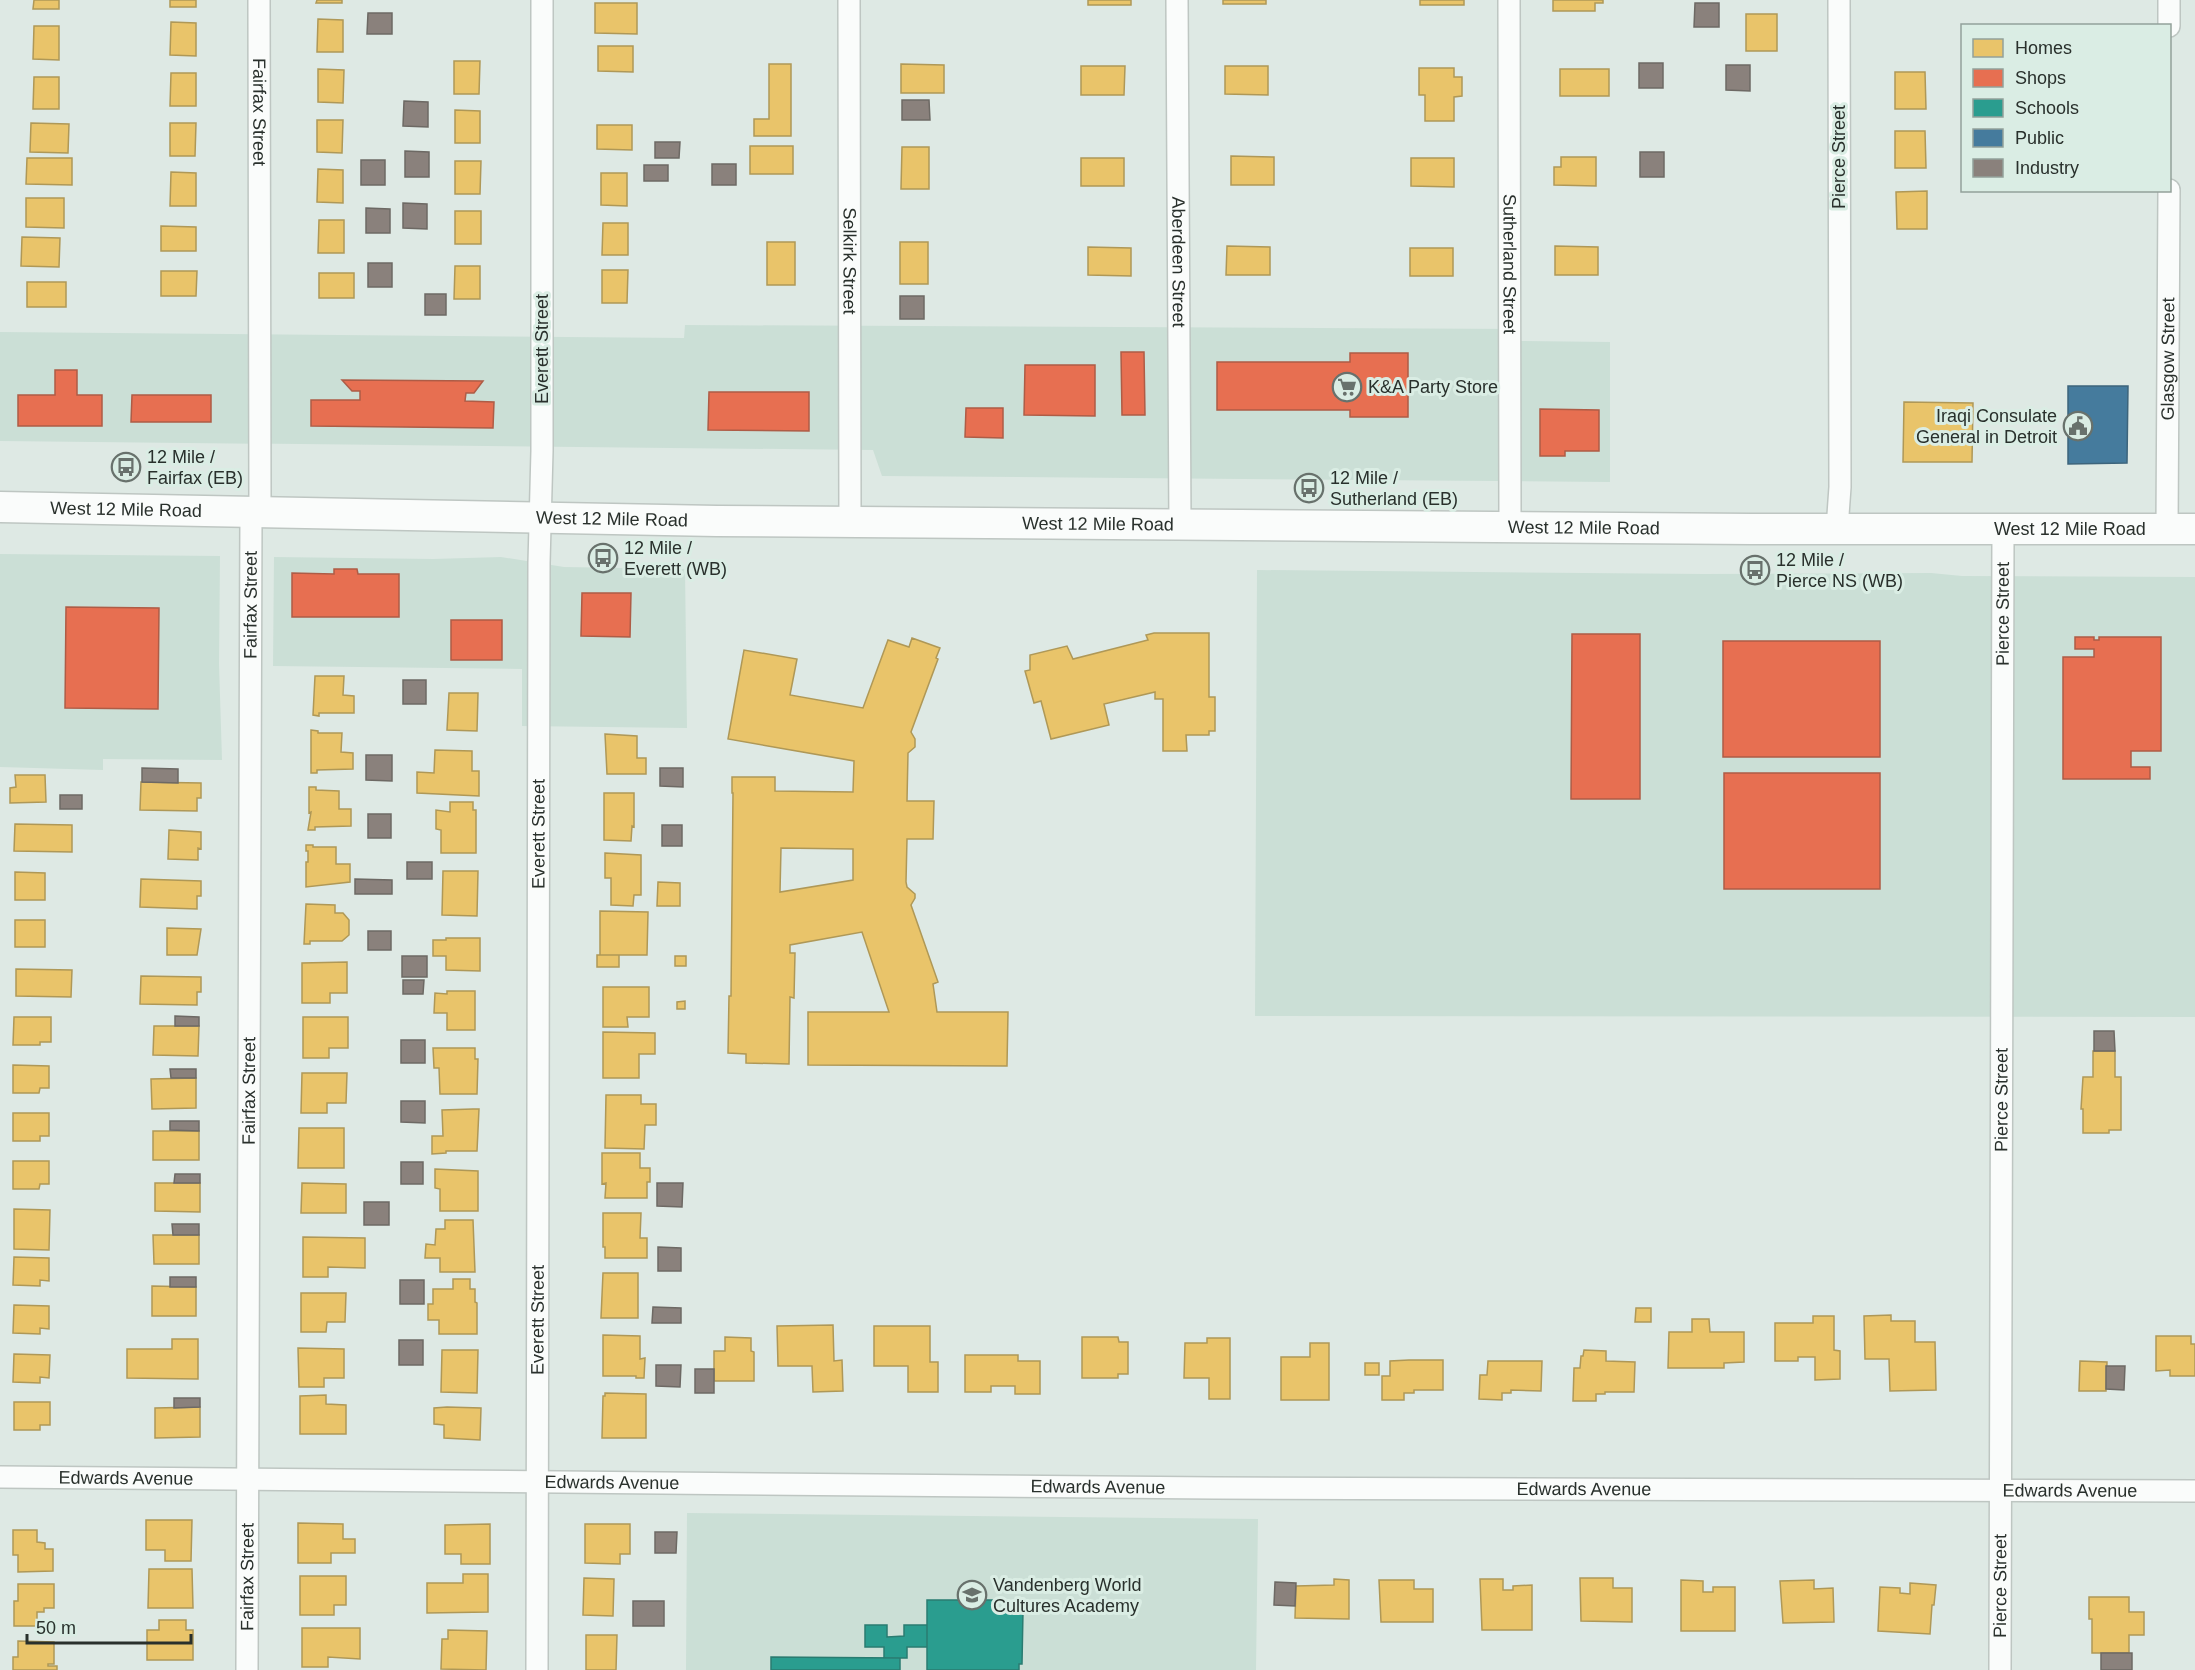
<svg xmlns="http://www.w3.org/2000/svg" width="2195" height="1670" viewBox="0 0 2195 1670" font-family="Helvetica,sans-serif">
	<rect width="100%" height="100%" fill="#dee9e4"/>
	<path fill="#cbdfd6" d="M685,325L1519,329L1520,341L1610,342V482L882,476L873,450L0,441V332L684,338Z
		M0,554L220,556L219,664L222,760L103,759V770L0,767Z
		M274,557L433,559L501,557L564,567L685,569L687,728L522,726V669L273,666Z
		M1257,570L1703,574L1931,573L1962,576L2195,577V1017L1255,1016Z
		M687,1513L1258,1519L1256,1670H686Z"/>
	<path fill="#e9c46a" stroke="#af9857" stroke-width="1.5" fill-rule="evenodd" d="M34,0H59V9H33Z
		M170,0H196V7H170Z
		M317,0H342V3H316Z
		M1088,0H1131V5H1088Z
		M1223,0H1266V4H1223Z
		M1420,0H1464V5H1420Z
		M1553,0H1603V3H1595V11H1553Z
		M595,3H637V34L595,33Z
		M1746,14H1777V51H1746Z
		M318,19L343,20V52H317Z
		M171,22L196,23V56L170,55Z
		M34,26H59V60L33,59Z
		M598,46H633V72L598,71Z
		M454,61H480L479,94H454Z
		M769,64H791V136H754V119H769Z
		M901,64L944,65V93H901Z
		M1081,66H1125L1124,95H1081Z
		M1225,66H1268V95L1225,94Z
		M1419,68H1454V77H1462V96L1454,97V121H1425V95H1419Z
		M318,69L344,70L343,103L318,102Z
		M1560,69H1609V96H1560Z
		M1895,72H1925L1926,109H1895Z
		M171,73H196V106H170Z
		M34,77H59V109H33Z
		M455,110L480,111V143H455Z
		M317,120H343L342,153L317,152Z
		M31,123L69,124L68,153L30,152Z
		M170,123H196L195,156H170Z
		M597,125H632V150L597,149Z
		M1895,131H1925L1926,168H1895Z
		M750,146H793V174H750Z
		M902,147H929V189H901Z
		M1231,156L1274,157V185H1231Z
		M1561,157H1596V186L1554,185V167H1561Z
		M27,158H72V185L26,184Z
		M1081,158H1124V186H1081Z
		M1411,158H1454V187L1411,186Z
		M455,161H481L480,194H455Z
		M318,169L343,170V203L317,202Z
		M171,172L196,173V206H170Z
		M601,173H627V206L601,205Z
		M1927,191V229H1897L1896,192Z
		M26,198H64V228L26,227Z
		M455,211H481V244H455Z
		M319,220H344V253H318Z
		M603,223H628V255H602Z
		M161,226L196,227V251H161Z
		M22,237L60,238L59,267L21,266Z
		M767,242H795V285H767Z
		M900,242H928V284H900Z
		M1227,246L1270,247V275H1226Z
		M1555,246L1598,247V275H1555Z
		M1088,247L1131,248V276L1088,275Z
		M1410,248H1453V276H1410Z
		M455,266H480V299H454Z
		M602,270H628L627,303H602Z
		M161,271H197L196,296H161Z
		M319,273H354V298H319Z
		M27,282H66V307H27Z
		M1904,402L1973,403L1972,462H1903Z
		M1154,633H1209V697H1215V731H1209V735H1186L1187,751H1163V699H1155V692L1104,704L1109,725L1051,739L1041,701L1034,703L1025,671L1030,670V655L1067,646L1073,659L1148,640L1146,635Z
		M912,638L940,648L936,658L938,659L911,732L915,739V747L908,753L907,801H934L933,839H907L906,882L907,887L915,894V898L911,905L938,982L933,984L937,1012H1008L1007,1066L808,1065V1012H889L862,932L790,945V953H795L794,998L790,997L789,1064L746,1063V1054L728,1053L729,996H731L733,793H732V777H775V791L853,792L854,761L728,739L744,650L797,659L790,695L863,708L888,640L909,647ZM781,848L853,849V880L780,892Z
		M315,676H344L343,695L354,696V713H319V716L313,715Z
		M449,693H478L477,731L447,730Z
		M311,730L318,731V733H342L341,752L353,753V769L317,770V773H311Z
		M605,734L637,736V758H646V774H607Z
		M435,750L472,751V771H479V796L417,793V772L434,773Z
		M15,775H45L46,802L10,803V788L16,787Z
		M141,782L201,783V798H197V811L140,810Z
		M309,787H316V790L339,791V809H351V826L315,827V830H308L311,812L309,813Z
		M604,793H634V827L632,826L631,841L604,840Z
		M450,802H473V810H476V853H441V830L436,829V810L450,812Z
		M15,824L72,825V852L14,851Z
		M169,830L201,832V849L198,848V860L168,859Z
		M306,845H313V847H336V864H350V882L306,887V862H308V851H306Z
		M605,853L641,855V895H634L633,906L611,905V878H605Z
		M443,871H478L477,916L442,915Z
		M15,872L45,873V900H15Z
		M141,879L201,881V896H197V909L140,907Z
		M658,882L680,883V906H657Z
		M306,904L335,905V913H343L349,920V935L342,941H310V944H304Z
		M600,911L648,912L647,955H600Z
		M15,920H45V947H15Z
		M167,928L201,929L197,955H167Z
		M446,938H480V971L446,970V956H433V940H446Z
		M597,955H619V967H597Z
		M675,956H686V966H675Z
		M347,962V993H330V1003H302V963Z
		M16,969L72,970L71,997L16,996Z
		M141,976L201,977V992H197V1005L140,1004Z
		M603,987H649V1017H627L628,1027H603Z
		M447,991H475V1030H447V1013H434L435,993L447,994Z
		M685,1001V1009H677V1002Z
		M14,1017H51V1042H40V1045H13Z
		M303,1017H348V1048H329V1058H303Z
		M154,1026H199L198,1056L153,1055Z
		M603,1032L655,1033V1054H639V1078H603Z
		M433,1048H475V1059H478L477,1094H440L439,1068H434Z
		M2093,1051H2115V1077H2121V1130H2109V1133H2083V1109H2081L2083,1077H2093Z
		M13,1065L49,1066V1088H40L39,1093H13Z
		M302,1073H347L346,1103H327V1113H301Z
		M196,1078V1108L152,1109L151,1079Z
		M606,1095H641V1104H656V1125H645L644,1149L605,1148Z
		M473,1109H479L477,1151H446V1153L432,1154V1136H443L442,1110Z
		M13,1113H49V1136H40V1141H13Z
		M299,1128H344V1168H298Z
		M153,1131H199V1160H153Z
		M602,1153H640V1168H650V1182H647V1198H605L606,1183L602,1184Z
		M13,1161H49V1184H40L39,1189H13Z
		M435,1169L478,1171V1211H440V1189L435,1188Z
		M155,1183H200V1212L155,1211Z
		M302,1183L346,1184V1213H301Z
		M14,1209L50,1210L49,1250L14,1249Z
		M603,1213H641L640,1238H647V1258H605V1247H603Z
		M445,1220H473L475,1272H440V1258H425L426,1244L435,1245L436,1229H445Z
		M153,1235H199V1264H154Z
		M303,1237L365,1238V1268L328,1267V1277H303Z
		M14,1257L49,1258V1281L40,1280V1286L13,1285Z
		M603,1273H638V1318H601Z
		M453,1279H470V1289H475V1302L477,1303V1334H439V1320H428V1304H433V1289H453Z
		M152,1286L196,1287V1316H152Z
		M301,1293H346L345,1322H327L326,1332H301Z
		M14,1305L49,1306V1329L40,1328V1334L13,1333Z
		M1636,1308H1651V1322H1635Z
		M1891,1315V1321H1915V1342H1935L1936,1390L1890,1391L1889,1359H1865L1864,1316Z
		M1813,1316H1834V1350L1840,1351V1379L1815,1380V1357H1798V1361H1775V1323H1813Z
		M1692,1319H1709L1710,1332H1744V1362L1724,1363V1368H1668L1669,1332H1692Z
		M833,1325L834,1361L842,1360L843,1391L813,1392L812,1366H778L777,1326Z
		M874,1326H930V1362H938V1392H908V1366H874Z
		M603,1335L640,1336V1359L645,1358L644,1378H636V1376H603Z
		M2156,1336H2191V1344H2195V1376H2170V1370L2156,1371Z
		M725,1337L751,1338V1351L754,1352V1381H714V1351H725Z
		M1082,1337H1118L1119,1342H1128V1374H1118V1378H1082Z
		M1207,1338H1230V1399H1209V1378H1184L1185,1343H1207Z
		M172,1339H198V1379L127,1378V1349H172Z
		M1310,1343H1329V1400H1281V1357H1310Z
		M298,1348L344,1349V1378H324V1387H299Z
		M442,1350H478L477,1393L441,1392Z
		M1584,1350L1606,1351V1361L1635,1362L1634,1392H1605V1394H1596V1401H1573L1574,1368H1580L1581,1356H1583Z
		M14,1354L50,1355L49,1378L40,1377V1383L13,1382Z
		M965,1355H1018V1361H1040V1394H1015V1386H991V1392H965Z
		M1409,1360H1443V1390H1414V1393H1404V1400H1382V1376H1390V1361Z
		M1488,1361H1542L1541,1391L1511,1390V1393H1502V1400L1479,1399L1480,1375H1487Z
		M2080,1361L2107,1362L2106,1391H2079Z
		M1365,1363H1379V1375H1365Z
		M605,1393L646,1394V1438H602L603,1396H605Z
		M326,1395V1404L346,1405V1434H300V1396Z
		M14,1402H50V1425H40V1430H14Z
		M200,1407V1437L155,1438V1408Z
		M447,1407L481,1408L480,1440L444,1438V1425L434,1424V1408Z
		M146,1520H192L191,1561H165V1550H146Z
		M298,1523L343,1524V1539H355V1553H331V1563H298Z
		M490,1524V1564H461V1554H445V1525Z
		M585,1524H630V1554H620V1564L585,1563Z
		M13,1530H37V1542L45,1543V1549H53V1571L18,1572V1555H13Z
		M149,1569H192L193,1608H148Z
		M463,1574H488V1612L427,1613V1583H463Z
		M300,1576H346V1605H334V1615H300Z
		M584,1578L614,1579L613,1616L583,1615Z
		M1580,1578H1613V1588H1632V1622L1581,1621Z
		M1334,1579L1349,1580V1619L1295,1618L1296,1586L1334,1585Z
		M1480,1579H1503V1590H1513V1586L1532,1585V1630H1482Z
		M1379,1580H1414V1589H1433V1622H1381Z
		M1681,1580L1703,1581V1592H1713V1587H1735V1631H1681Z
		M1814,1580V1589L1833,1588L1834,1622L1783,1623L1780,1581Z
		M1910,1583L1936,1585L1934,1605H1932L1930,1634L1878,1631L1880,1587L1900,1588V1593L1910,1594Z
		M18,1584H54V1608H44V1612H37V1626H14V1601H18Z
		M2089,1597H2129V1612H2144V1635H2129V1653H2092V1619H2089Z
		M159,1620H186V1630H193V1660H147V1630H159Z
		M302,1628H360V1659L328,1657V1667H302Z
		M448,1630L487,1631L486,1670L441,1669L442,1639H448Z
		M586,1635H617L616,1670H586Z
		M18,1641L54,1642V1664H48V1666H57V1670H13V1657H18Z"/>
	<path fill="#e76f51" stroke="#ae5c46" stroke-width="1.5" d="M1121,352H1144L1145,415H1122Z
		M1350,353H1408V417H1350V410H1217V362H1350Z
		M1025,365H1095V416L1024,415Z
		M55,370H77V395H102V426H18V395H55Z
		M342,380L483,381L474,393H466L465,401L494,402L493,428L311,426V400H360V391H352Z
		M709,392H809V431L708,430Z
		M132,395H211V422H131Z
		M966,408H1003V438L965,437Z
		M1540,409L1599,410V451H1565V456H1540Z
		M334,569H357L358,574H399V617H292V573L334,574Z
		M582,593H631L630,637L581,636Z
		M66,607L159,608L158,709L65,708Z
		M451,620H502V660H451Z
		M1572,634H1640V799H1571Z
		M2075,637H2094V640H2099V637H2161V751H2131V767H2150V779H2063V657H2094V649H2075Z
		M1723,641H1880V757H1723Z
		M1724,773H1880V889H1724Z"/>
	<path fill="#2a9d8f" stroke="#2a7c71" stroke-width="1.5" d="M927,1600H996V1611H1023L1022,1664H1019V1670H927Z
		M865,1625H887V1637L904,1636V1625H927V1647H907V1658H884V1647H865Z
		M771,1657L900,1658V1670H771Z"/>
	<path fill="#457b9d" stroke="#3d647b" stroke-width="1.5" d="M2068,386H2128L2127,463L2068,464Z"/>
	<path fill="#8a817c" stroke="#6d6964" stroke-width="1.5" d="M1695,3H1719V27H1694Z
		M368,13H392V34H367Z
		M1639,63H1663V88H1639Z
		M1726,65H1750V91L1726,90Z
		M902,100H929L930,120H902Z
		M404,101L428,102V127L403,126Z
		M655,142H680L679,158H655Z
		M405,151L429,152V177H405Z
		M1640,152H1664V177H1640Z
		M361,160H385V185H361Z
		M712,164H736V185H712Z
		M644,165H668V181H644Z
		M403,203L427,204V229L403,228Z
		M366,208L390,209V233H366Z
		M368,263H392V287H368Z
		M425,294H446V315H425Z
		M900,296H924V319H900Z
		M403,680H426V704H403Z
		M366,755H392V781L366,780Z
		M142,768L178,769V783L142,782Z
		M660,768H683V787L660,786Z
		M60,795H82V809H60Z
		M368,814H391V838H368Z
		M662,825H682V846H662Z
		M407,862H432V879H407Z
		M355,879L392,880V894H355Z
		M368,931H391V950H368Z
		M402,956H427V977H402Z
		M403,980H424L423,994H403Z
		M175,1016L199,1017V1026H175Z
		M2094,1031H2114L2115,1051H2094Z
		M401,1040H425V1063H401Z
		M170,1069H196V1078H171Z
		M401,1101H425V1123L401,1122Z
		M170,1121H199V1131L170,1130Z
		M401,1162H423V1184H401Z
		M175,1174H200V1183H174Z
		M657,1183H683L682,1207L657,1206Z
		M364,1202H389V1225H364Z
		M172,1224H199V1235H173Z
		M658,1247L681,1248V1271H658Z
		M170,1277H196V1287H170Z
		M400,1280H424V1304H400Z
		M653,1307L681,1308V1323H652Z
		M399,1340H423V1365H399Z
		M656,1365H681L680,1387L656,1386Z
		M2106,1366H2125L2124,1390L2106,1389Z
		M695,1369H714V1393H695Z
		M174,1398H200V1407L174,1408Z
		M655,1532H677L676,1553H655Z
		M1275,1582L1296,1583L1295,1606L1274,1605Z
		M633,1601H664V1626H633Z
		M2101,1653H2132V1670H2101Z"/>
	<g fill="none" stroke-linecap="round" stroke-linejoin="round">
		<g stroke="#bec6c2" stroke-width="24">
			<g id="street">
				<path id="s1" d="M259,0L260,513"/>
				<path id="s2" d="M849,0L850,522"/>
				<path id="s3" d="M1177,0L1180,525"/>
				<path id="s4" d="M1509,0L1510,527"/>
				<path d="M2169,0V26"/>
				<path d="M1837,529L1840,487L1839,0"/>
				<path id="s5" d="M2167,529L2169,190"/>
				<path id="s6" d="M0,1477L1215,1488L2195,1491"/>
				<path id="s7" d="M247,1670L251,513"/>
				<path id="s8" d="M537,1670L539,563L542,451V0"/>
				<path id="s9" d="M2000,1670L2003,529"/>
			</g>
		</g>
		<g stroke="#bec6c2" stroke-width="33">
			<g id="secondary">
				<path id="s10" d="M0,507L717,521L1751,529H2195"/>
			</g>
		</g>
		<use href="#street" stroke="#fafcfb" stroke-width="21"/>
		<use href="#secondary" stroke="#fafcfb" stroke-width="30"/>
	</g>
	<defs>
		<g id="supermarket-ring" transform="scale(1.5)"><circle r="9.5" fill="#daede4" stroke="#68716c" stroke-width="1.5"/><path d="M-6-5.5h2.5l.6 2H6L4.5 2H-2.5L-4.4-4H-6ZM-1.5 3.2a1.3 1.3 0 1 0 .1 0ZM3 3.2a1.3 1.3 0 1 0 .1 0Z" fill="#68716c"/></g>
		<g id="civic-ring" transform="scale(1.5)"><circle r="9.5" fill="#daede4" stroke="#68716c" stroke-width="1.5"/><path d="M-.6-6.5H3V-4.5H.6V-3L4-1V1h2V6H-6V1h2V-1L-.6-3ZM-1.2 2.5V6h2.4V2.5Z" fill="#68716c"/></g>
		<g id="bus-ring" transform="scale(1.5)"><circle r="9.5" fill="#daede4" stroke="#68716c" stroke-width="1.5"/><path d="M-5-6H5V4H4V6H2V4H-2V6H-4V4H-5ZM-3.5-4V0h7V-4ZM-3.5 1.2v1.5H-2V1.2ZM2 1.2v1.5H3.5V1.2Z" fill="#68716c"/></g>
		<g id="school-ring" transform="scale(1.5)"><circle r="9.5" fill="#daede4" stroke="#68716c" stroke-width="1.5"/><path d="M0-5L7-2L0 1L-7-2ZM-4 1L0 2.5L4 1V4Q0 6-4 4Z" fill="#68716c"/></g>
	</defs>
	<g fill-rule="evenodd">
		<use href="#supermarket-ring" x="1347" y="387"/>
		<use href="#civic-ring" x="2078" y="426"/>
		<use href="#bus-ring" x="126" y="467"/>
		<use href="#bus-ring" x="1309" y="488"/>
		<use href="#bus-ring" x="603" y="558"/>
		<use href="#bus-ring" x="1755" y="570"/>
		<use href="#school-ring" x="972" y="1595"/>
	</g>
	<g text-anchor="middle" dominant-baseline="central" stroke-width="6" stroke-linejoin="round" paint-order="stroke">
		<g font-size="18" fill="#29302c" stroke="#daede4">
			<text stroke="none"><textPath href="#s1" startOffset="112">Fairfax Street</textPath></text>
			<text transform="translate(1839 157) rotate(-90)">Pierce Street</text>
			<text stroke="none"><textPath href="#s2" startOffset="261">Selkirk Street</textPath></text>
			<text stroke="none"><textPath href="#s3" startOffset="262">Aberdeen Street</textPath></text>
			<text stroke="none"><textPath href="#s4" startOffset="264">Sutherland Street</textPath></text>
			<text transform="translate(542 349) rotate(-90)">Everett Street</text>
			<text stroke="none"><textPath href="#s5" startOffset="170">Glasgow Street</textPath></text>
			<text stroke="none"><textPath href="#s10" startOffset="126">West 12 Mile Road</textPath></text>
			<text stroke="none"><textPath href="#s10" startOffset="612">West 12 Mile Road</textPath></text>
			<text stroke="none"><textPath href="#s10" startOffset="1098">West 12 Mile Road</textPath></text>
			<text stroke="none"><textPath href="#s10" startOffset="1584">West 12 Mile Road</textPath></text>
			<text stroke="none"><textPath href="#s10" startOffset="2070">West 12 Mile Road</textPath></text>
			<text stroke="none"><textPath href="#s7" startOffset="1065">Fairfax Street</textPath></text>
			<text stroke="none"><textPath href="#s9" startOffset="1056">Pierce Street</textPath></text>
			<text stroke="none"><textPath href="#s8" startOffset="836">Everett Street</textPath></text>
			<text stroke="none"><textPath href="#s7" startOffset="579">Fairfax Street</textPath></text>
			<text stroke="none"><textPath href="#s9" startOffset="570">Pierce Street</textPath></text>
			<text stroke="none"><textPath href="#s8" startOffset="350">Everett Street</textPath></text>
			<text stroke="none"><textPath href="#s6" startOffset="126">Edwards Avenue</textPath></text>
			<text stroke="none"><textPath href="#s6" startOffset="612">Edwards Avenue</textPath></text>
			<text stroke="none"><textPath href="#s6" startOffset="1098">Edwards Avenue</textPath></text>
			<text stroke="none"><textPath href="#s6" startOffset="1584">Edwards Avenue</textPath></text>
			<text stroke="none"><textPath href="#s6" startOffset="2070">Edwards Avenue</textPath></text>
			<text stroke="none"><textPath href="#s7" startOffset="93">Fairfax Street</textPath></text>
			<text stroke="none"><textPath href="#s9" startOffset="84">Pierce Street</textPath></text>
		</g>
		<g font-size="18" fill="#29302c" stroke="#daede4" text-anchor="start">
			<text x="1368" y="387">K&amp;A Party Store</text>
			<text x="2057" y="416" text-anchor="end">Iraqi Consulate<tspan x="2057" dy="21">General in Detroit</tspan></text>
			<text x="147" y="457">12 Mile /<tspan x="147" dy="21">Fairfax (EB)</tspan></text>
			<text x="1330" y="478">12 Mile /<tspan x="1330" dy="21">Sutherland (EB)</tspan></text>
			<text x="624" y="548">12 Mile /<tspan x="624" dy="21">Everett (WB)</tspan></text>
			<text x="1776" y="560">12 Mile /<tspan x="1776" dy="21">Pierce NS (WB)</tspan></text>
			<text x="993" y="1585">Vandenberg World<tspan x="993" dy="21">Cultures Academy</tspan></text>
		</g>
	</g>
	<rect x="1961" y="24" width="210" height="168" fill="#daede4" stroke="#93a19a" stroke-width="1.5"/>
	<rect x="1973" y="39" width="30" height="18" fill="#e9c46a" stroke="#93a19a" stroke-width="1.5"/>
	<text x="2015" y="54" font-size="18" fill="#29302c">Homes</text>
	<rect x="1973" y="69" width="30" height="18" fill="#e76f51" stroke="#93a19a" stroke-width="1.5"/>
	<text x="2015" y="84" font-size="18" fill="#29302c">Shops</text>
	<rect x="1973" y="99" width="30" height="18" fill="#2a9d8f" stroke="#93a19a" stroke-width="1.5"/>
	<text x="2015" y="114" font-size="18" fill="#29302c">Schools</text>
	<rect x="1973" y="129" width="30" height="18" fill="#457b9d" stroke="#93a19a" stroke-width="1.5"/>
	<text x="2015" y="144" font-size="18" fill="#29302c">Public</text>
	<rect x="1973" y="159" width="30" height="18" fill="#8a817c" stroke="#93a19a" stroke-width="1.5"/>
	<text x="2015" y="174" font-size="18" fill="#29302c">Industry</text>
	<path d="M27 1634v9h164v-9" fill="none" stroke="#29302c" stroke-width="3"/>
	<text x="36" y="1634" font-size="18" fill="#29302c" stroke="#daede4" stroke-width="4.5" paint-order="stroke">50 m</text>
</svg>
